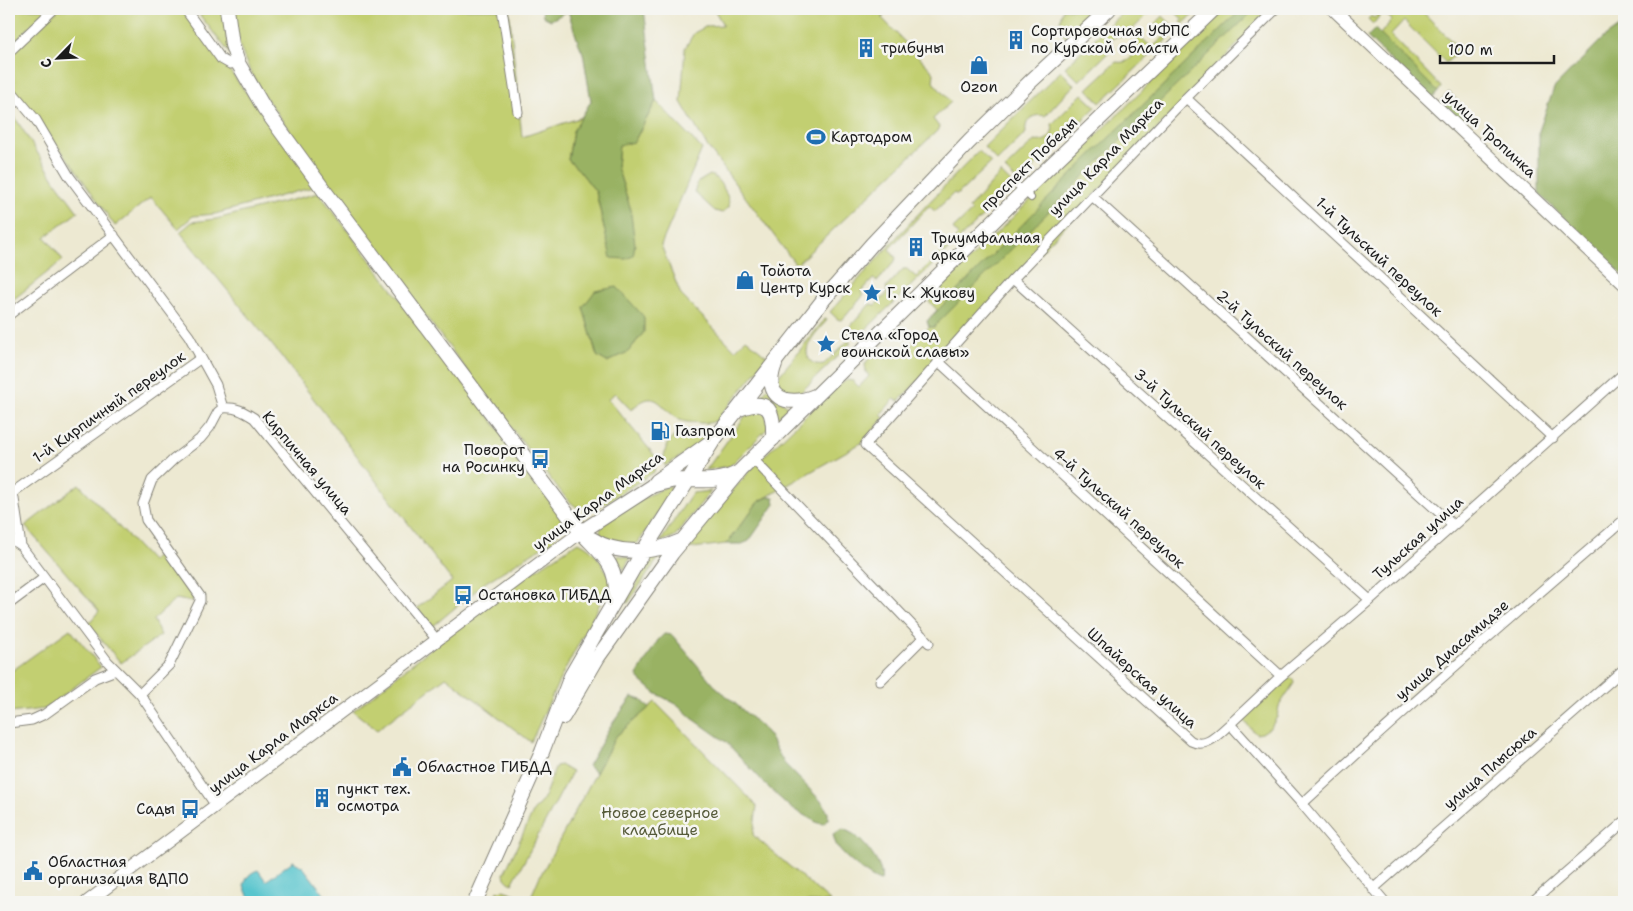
<svg xmlns="http://www.w3.org/2000/svg" width="1633" height="911" viewBox="0 0 1633 911" font-family="'Shantell Sans',sans-serif">
	<rect width="100%" height="100%" fill="#f6f6f2"/>
	<filter id="ink" filterUnits="userSpaceOnUse"><feTurbulence type="fractalNoise" baseFrequency=".02" numOctaves="2"/><feDisplacementMap in="SourceGraphic" scale="10" xChannelSelector="R" yChannelSelector="G"/><feConvolveMatrix kernelMatrix="1 2 1 2 8 2 1 2 1" color-interpolation-filters="sRGB"/></filter>
	<filter id="wash" filterUnits="userSpaceOnUse"><feTurbulence type="fractalNoise" baseFrequency=".0096" numOctaves="4" result="noise"/><feDisplacementMap in="SourceGraphic" scale="20" xChannelSelector="R" yChannelSelector="G"/><feGaussianBlur stdDeviation="1.12" result="paint"/><feColorMatrix in="noise" values="0 0 0 0 0 0 0 0 0 0 0 0 0 0 0 0 0 1.4 0 .05"/><feComposite in="paint" operator="in"/></filter>
	<g filter="url(#wash)">
		<rect width="100%" height="100%" fill="#ede9d2"/>
		<path fill="#c2cf71" stroke="#6f7646" fill-rule="evenodd" d="M9,9H49L9,46Z
			M58,9H183L317,186L215,214L193,216L178,229L151,197L115,226L71,163L9,84V53Z
			M195,9H222L231,55Z
			M233,9H509L522,137L582,117L573,131L568,160L579,170L596,192L604,228L630,207L617,167L619,144L634,142L656,101L702,149L661,245L681,295L735,350L746,339L768,357L718,419C712,424 707,423 700,423C693,422 686,423 680,420C659,408 657,385 631,410L615,393L608,399L655,456L656,459L654,472L596,509L590,510L583,509L575,506L567,499L552,481L414,301L263,94C245,63 236,45 233,9ZM583,307L644,332L628,352L607,362L597,356Z
			M714,9H890L882,18L934,73L933,82L951,102L933,119L940,128L796,265L707,146L681,102L685,48L694,33L707,26L723,25Z
			M1063,9H1097L1066,38C1059,30 1059,19 1063,9Z
			M1126,9H1153L1126,36C1114,34 1106,41 1108,53L1079,81L1065,67Z
			M1172,9H1199L1183,24L1181,22L1183,20Z
			M1226,9H1271L899,401L894,399L881,414L884,418L861,443L758,502L726,544L684,549L708,519L753,467L833,389L847,380L853,381L859,387L869,376L866,372L865,364L876,348L887,359L898,348L905,351L929,327L927,321L937,310L928,300Z
			M1378,9H1397L1399,11L1401,9H1420L1460,50L1446,63L1404,21L1391,35L1441,87L1438,92L1380,34L1392,20L1383,12L1373,24L1368,19L1371,16L1374,18L1380,12Z
			M1163,16L1175,28L1177,26L1179,28L1100,103L1087,89L1116,62C1128,64 1136,57 1134,44L1141,37L1152,48L1166,35L1155,24Z
			M1061,71L1074,85L1045,116C1032,113 1024,121 1026,133L997,161L984,147Z
			M1082,94L1096,107L1018,182L1005,169L1034,141C1046,143 1055,136 1052,124Z
			M9,108L56,182L78,212L45,237L63,260L9,303Z
			M979,151L991,163L957,195L954,193L935,211L929,206L889,249L896,258L895,261L878,281L873,279L861,292L863,296L843,319C838,322 835,316 830,312C878,257 927,203 979,151Z
			M1001,173L1014,186L857,338L851,333L850,334L849,328L870,304L875,305L886,295L887,290L886,288L903,269H907L916,277L958,235L953,229L972,211L969,208Z
			M710,175C719,177 731,198 729,207L722,213L715,211L694,192L698,182Z
			M319,193L561,511V528L553,540L486,582L432,627L417,608L452,581L281,356L180,232L192,222L216,219Z
			M825,319L827,320C819,330 801,346 809,359C812,364 818,365 824,364L848,341L851,343L798,395L785,393L779,385L778,377Z
			M768,388L788,407L777,418L757,401Z
			M751,408L766,414L768,428L730,466L706,470Z
			M686,430L702,432L707,435L693,449L665,466C661,451 670,434 686,430Z
			M79,484L151,561L162,553L194,594L192,602L176,599L153,620L161,635L121,663L88,624L99,611L25,526Z
			M667,486H671L670,494L638,543C629,546 620,544 611,541C606,539 597,536 601,528C606,516 654,493 667,486Z
			M711,491L675,536L660,542L692,493Z
			M578,542C595,548 603,566 612,581L559,681L531,742L446,677L377,730L353,711L495,597Z
			M662,553L628,603L626,602L652,554Z
			M618,555L630,558L624,570L617,559Z
			M70,629L101,667L45,709L9,713V673Z
			M1289,678L1293,679L1294,683L1279,706L1277,717L1271,727L1262,733L1256,734L1244,721L1246,715L1282,680Z
			M655,702L757,806L753,835L831,902H491L498,891L503,890L530,899L539,878L616,736Z
			M560,765L572,772L512,884C507,881 505,879 504,874L534,810L543,800L556,766Z"/>
		<path fill="#99b263" stroke="#5a6740" d="M542,9H644L656,101L634,142L619,145L617,167L630,207L635,244L633,256L626,259L611,258L596,192L579,170L568,160L573,131L591,101L583,53L578,42L568,11L551,20L543,16Z
			M1242,9H1251L1252,12L1095,165L934,327H929L927,321L938,310L1087,159Z
			M1624,23V276L1539,194V131L1554,88L1602,39Z
			M1375,29L1438,92L1431,100L1367,37Z
			M1449,92L1471,114L1462,124L1439,102Z
			M617,287L644,317V332L628,352L607,362L597,356L583,307L595,291Z
			M768,497H774L775,504L749,541L742,544H726L758,502Z
			M664,634L672,635L714,685L761,726L769,736L784,763L823,803L828,813V819L824,824L818,823L791,808L771,790L726,742L692,718L678,705L655,693L639,679L637,675L658,640Z
			M632,697L642,700L649,708L616,736L596,773L588,766L612,724Z
			M843,829C847,831 853,833 857,837C867,846 885,868 881,881C872,880 841,855 837,846C835,843 834,838 833,834Z"/>
		<path fill="#58c5cd" stroke="#3a7074" d="M293,861L303,867L330,902H247L249,898L244,886C246,878 249,873 258,870L266,881Z"/>
	</g>
	<g filter="url(#ink)">
		<g fill="none" stroke-linecap="round" stroke-linejoin="round">
			<g stroke="#848277" stroke-width="8">
				<path id="pedestrian" d="M1016,184L1031,198"/>
			</g>
			<g stroke="#848277" stroke-width="11">
				<path id="minor" d="M185,9L221,59L230,64L238,63
					M502,9L518,112
					M1276,9L1186,98L1013,279L865,445L1191,741C1207,749 1218,734 1230,724L1302,804L1385,902
					M9,52L54,9
					M9,88L36,120L69,176L189,336L216,385L223,408C236,407 243,411 254,418L437,640
					M1186,98L1553,438
					M1092,196L1453,525
					M1013,279L1370,600
					M9,315L114,235
					M938,361L1281,676
					M753,459L929,643
					M13,492L21,546
					M9,495L201,358
					M9,538L21,546L108,662L140,694L216,806
					M9,604L44,578
					M880,681L924,637
					M140,694L169,665L200,601V596L146,520L143,504L152,480L174,459L200,439L210,427L218,412L223,408
					M9,723L32,720L45,714L95,678L116,670
					M1230,724L1281,676L1370,600L1624,373
					M1302,804C1407,707 1515,613 1624,520
					M1373,889L1624,669
					M1532,902L1624,822"/>
			</g>
			<g stroke="#848277" stroke-width="14">
				<path id="secondary" d="M1333,9L1624,284
					M87,902L581,532"/>
			</g>
			<g stroke="#848277" stroke-width="16">
				<path id="primary" d="M227,9L232,45L238,63L264,108L326,193L581,532C602,555 617,563 616,596
					M775,364C762,398 787,408 815,396
					M739,409C770,397 774,411 773,439
					M655,485C663,483 671,480 679,480C698,480 722,483 739,472
					M581,532L652,486L656,481L708,444
					M592,539C618,556 654,553 681,541
					M563,717L598,657L672,553L741,470L1024,191L1214,9
					M475,902L542,752L571,676L644,550L713,441L824,299L872,244L969,142L1030,82L1109,9"/>
			</g>
			<use href="#pedestrian" stroke="#fff" stroke-width="6"/>
			<use href="#minor" stroke="#fff" stroke-width="9"/>
			<use href="#secondary" stroke="#fff" stroke-width="12"/>
			<use href="#primary" stroke="#fff" stroke-width="14"/>
		</g>
	</g>
	<defs>
		<g id="building-bare" transform="scale(1.5)"><path d="M-4-6H4V6H1V3H-1V6H-4ZM-2.5-4.3h1.7v1.8h-1.7ZM.8-4.3h1.7v1.8H.8ZM-2.5-1h1.7V.8h-1.7ZM.8-1h1.7V.8H.8Z" fill="#1f6fb2" stroke="#f6f6f2" stroke-width="2.5" paint-order="stroke"/></g>
		<g id="shop-bare" transform="scale(1.5)"><path d="M-5-2.5h2.3a2.7 3.5 0 0 1 5.4 0H5L5.5 6h-11ZM-1.5-2.5h3a1.5 2.3 0 0 0-3 0Z" fill="#1f6fb2" stroke="#f6f6f2" stroke-width="2.5" paint-order="stroke"/></g>
		<g id="stadium-bare" transform="scale(1.5)"><path d="M0-5a6.5 5 0 1 0 0 10a6.5 5 0 1 0 0-10ZM-3.5-1.8h7v3.6h-7Z" fill="#1f6fb2" stroke="#f6f6f2" stroke-width="2.5" paint-order="stroke"/></g>
		<g id="sight-bare" transform="scale(1.5)"><path d="M0-6L1.8-2.2L6-1.7L2.9 1.2L3.7 5.4L0 3.3L-3.7 5.4L-2.9 1.2L-6-1.7L-1.8-2.2Z" fill="#1f6fb2" stroke="#f6f6f2" stroke-width="2.5" paint-order="stroke"/></g>
		<g id="fuel-bare" transform="scale(1.5)"><path d="M-5.5-6h7V0h2V4h1.3V-2.5L3-4.5l.8-.8L6-3V5H2.5V1h-1V6h-7ZM-4.2-4.7v3.2H.2V-4.7Z" fill="#1f6fb2" stroke="#f6f6f2" stroke-width="2.5" paint-order="stroke"/></g>
		<g id="bus-bare" transform="scale(1.5)"><path d="M-5-6H5V4H4V6H2V4H-2V6H-4V4H-5ZM-3.5-4V0h7V-4ZM-3.5 1.2v1.5H-2V1.2ZM2 1.2v1.5H3.5V1.2Z" fill="#1f6fb2" stroke="#f6f6f2" stroke-width="2.5" paint-order="stroke"/></g>
		<g id="civic-bare" transform="scale(1.5)"><path d="M-.6-6.5H3V-4.5H.6V-3L4-1V1h2V6H-6V1h2V-1L-.6-3ZM-1.2 2.5V6h2.4V2.5Z" fill="#1f6fb2" stroke="#f6f6f2" stroke-width="2.5" paint-order="stroke"/></g>
	</defs>
	<g fill-rule="evenodd">
		<use href="#building-bare" x="1016" y="40"/>
		<use href="#building-bare" x="866" y="48"/>
		<use href="#shop-bare" x="979" y="65"/>
		<use href="#stadium-bare" x="816" y="137"/>
		<use href="#building-bare" x="916" y="247"/>
		<use href="#shop-bare" x="745" y="280"/>
		<use href="#sight-bare" x="872" y="293"/>
		<use href="#sight-bare" x="826" y="344"/>
		<use href="#fuel-bare" x="660" y="431"/>
		<use href="#bus-bare" x="540" y="459"/>
		<use href="#bus-bare" x="463" y="595"/>
		<use href="#civic-bare" x="402" y="767"/>
		<use href="#building-bare" x="322" y="798"/>
		<use href="#bus-bare" x="190" y="809"/>
		<use href="#civic-bare" x="33" y="871"/>
	</g>
	<g text-anchor="middle" dominant-baseline="central" stroke-width="5" stroke-linejoin="round" paint-order="stroke">
		<g font-size="15" fill="#1c1c1c" stroke="#f6f6f2" text-anchor="start">
			<text x="1031" y="31">Сортировочная УФПС<tspan x="1031" dy="17">по Курской области</tspan></text>
			<text x="881" y="48">трибуны</text>
			<text x="979" y="87" text-anchor="middle">Ozon</text>
			<text x="831" y="137">Картодром</text>
			<text x="931" y="238">Триумфальная<tspan x="931" dy="17">арка</tspan></text>
			<text x="760" y="271">Тойота<tspan x="760" dy="17">Центр Курск</tspan></text>
			<text x="887" y="293">Г. К. Жукову</text>
			<text x="841" y="335">Стела «Город<tspan x="841" dy="17">воинской славы»</tspan></text>
			<text x="675" y="431">Газпром</text>
			<text x="525" y="450" text-anchor="end">Поворот<tspan x="525" dy="17">на Росинку</tspan></text>
			<text x="478" y="595">Остановка ГИБДД</text>
			<text x="417" y="767">Областное ГИБДД</text>
			<text x="337" y="789">пункт тех.<tspan x="337" dy="17">осмотра</tspan></text>
			<text x="175" y="809" text-anchor="end">Сады</text>
			<text x="48" y="862">Областная<tspan x="48" dy="17">организация ВДПО</tspan></text>
		</g>
		<g font-size="15" fill="#1c1c1c" stroke="#f6f6f2">
			<text transform="translate(1490 134) rotate(43)">улица Тропинка</text>
			<text transform="translate(1106 157) rotate(-46)">улица Карла Маркса</text>
			<text transform="translate(1029 164) rotate(-44)">проспект Победы</text>
			<text transform="translate(1379 257) rotate(43)">1-й Тульский переулок</text>
			<text transform="translate(1282 350) rotate(42)">2-й Тульский переулок</text>
			<text transform="translate(109 407) rotate(-35)">1-й Кирпичный переулок</text>
			<text transform="translate(1200 429) rotate(42)">3-й Тульский переулок</text>
			<text transform="translate(307 463) rotate(50)">Кирпичная улица</text>
			<text transform="translate(598 501) rotate(-36)">улица Карла Маркса</text>
			<text transform="translate(1119 508) rotate(42)">4-й Тульский переулок</text>
			<text transform="translate(1418 538) rotate(-42)">Тульская улица</text>
			<text transform="translate(1452 650) rotate(-41)">улица Диасамидзе</text>
			<text transform="translate(1142 678) rotate(42)">Шпайерская улица</text>
			<text transform="translate(273 743) rotate(-37)">улица Карла Маркса</text>
			<text transform="translate(1490 768) rotate(-41)">улица Плысюка</text>
		</g>
		<g font-size="15" fill="#565b3a" stroke="#f6f6f2">
			<text x="660" y="813">Новое северное<tspan x="660" dy="17">кладбище</tspan></text>
		</g>
	</g>
	<rect width="1633" height="911" fill="none" stroke="#f6f6f2" stroke-width="30"/>
	<g transform="translate(58 58) rotate(246)" stroke="#f6f6f2" stroke-width="4" paint-order="stroke">
	<path d="M0-4L9 19L0 12L-9 19Z" fill="#1c1c1c"/>
	<text y="-8" font-size="14" font-weight="bold" text-anchor="middle" fill="#1c1c1c">С</text>
	</g>
	<path d="M1440 55v8h114v-8" fill="none" stroke="#1c1c1c" stroke-width="2.5"/>
	<text x="1448" y="55" font-size="15" fill="#1c1c1c" stroke="#f6f6f2" stroke-width="4" paint-order="stroke">100 m</text>
</svg>
